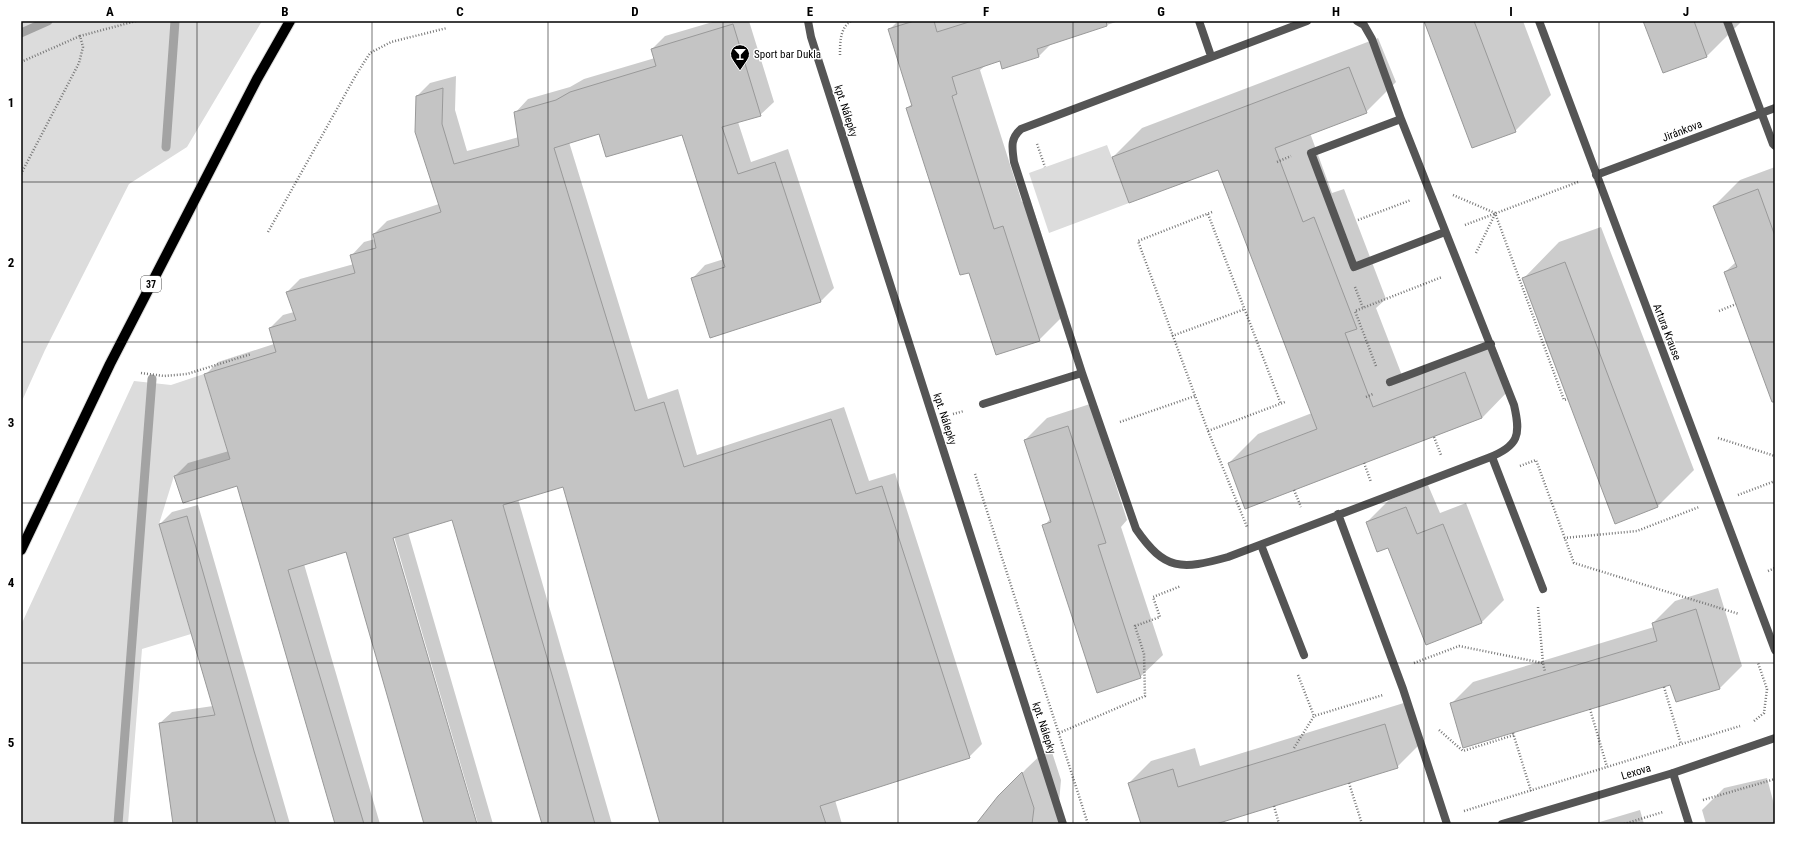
<svg xmlns="http://www.w3.org/2000/svg" width="1796" height="845" viewBox="0 0 1796 845" font-family="'Roboto Condensed',sans-serif">
	<rect width="100%" height="100%" fill="#fff"/>
	<path fill="#dcdcdc" d="M21,21H262L187,147L129,184L45,350L21,403Z
		M1107,145L1129,203L1049,233L1029,173Z
		M204,374L230,459L174,476L159,524L191,634L142,649L128,824H21V625L134,381L171,385Z"/>
	<path fill="#0003" d="M716,21H749L774,102L760,115L738,122L751,162L788,149L834,288L820,302L692,279L705,265L724,259L682,134L600,133L569,142L648,399L678,389L697,455L844,407L869,481L895,473L982,744L969,757L835,800L842,824H661L564,485L518,499L612,824H543L453,519L408,532L493,824H478L393,533H391L476,824H425L346,551L304,564L380,824H336L238,485L175,476L188,463L229,451L205,375L218,362L274,344L270,328L283,315L294,312L287,292L300,279L354,264L351,256L364,242L375,239L374,234L387,221L439,204L417,96L430,83L456,76L455,110L467,151L519,137L515,113L528,99L570,87L584,79L655,58L652,49L665,36Z
		M898,21H1119L1052,43L1039,56L1003,68L1000,60L985,66L980,70L1022,202L1030,199L1067,312L1039,340L970,272L907,108L913,103L889,30Z
		M1425,21H1523L1551,95L1515,131Z
		M1645,21H1742L1707,56L1664,72Z
		M1378,38L1396,82L1366,112L1310,133L1332,193L1344,189L1386,299L1376,308L1403,378L1494,344L1511,388L1482,418L1246,508L1229,463L1258,434L1312,413L1219,168L1113,157L1142,128Z
		M1775,167V392L1725,272L1736,262L1714,206L1740,180Z
		M1601,227L1694,470L1658,506L1616,522L1524,278L1559,242Z
		M1090,404L1127,520L1121,527L1163,655L1140,677L1044,526L1050,519L1025,440L1047,418Z
		M1428,485L1440,513L1466,503L1504,600L1482,622L1427,643L1389,546L1367,522L1389,500Z
		M198,505L290,824H174L160,723L172,712L213,706L160,524L172,512Z
		M1718,588L1742,666L1720,688L1676,701L1671,683L1451,704L1473,682L1654,627L1653,623L1675,601Z
		M1407,702L1419,745L1397,767L1218,822V824H1142L1129,783L1151,761L1195,748L1200,766Z
		M1050,746L1061,780L1059,803L1067,824H976L1026,769Z
		M1767,778L1775,808V824H1706L1702,810L1724,788Z
		M1640,810L1644,824H1593Z"/>
	<g fill="none" stroke-linecap="round" stroke-linejoin="round">
		<path stroke="#a3a3a3" stroke-width="9" d="M21,33L48,21
			M166,147L175,21
			M118,824L152,379"/>
	</g>
	<path fill="#c4c4c4" stroke="#999" d="M914,21H934L937,32L972,21H1106L1107,26L1037,49L1039,57L1002,69L1000,61L952,77L957,94L952,96L994,229L1003,226L1040,341L996,355L969,273L960,275L906,108L912,106L888,29Z
		M1424,21H1474L1516,132L1472,148Z
		M1643,21H1694L1707,57L1663,73Z
		M733,24L761,116L722,127L738,174L775,162L821,302L710,338L691,278L725,267L682,135L606,157L599,134L554,148L635,411L664,402L684,467L831,419L856,494L882,486L970,758L820,806L826,824H660L563,487L503,505L595,824H542L452,520L393,538L477,824H424L346,552L288,570L364,824H335L237,486L183,503L174,476L230,459L204,374L276,352L269,328L296,320L286,292L355,273L350,255L376,248L373,234L441,212L415,132L416,96L443,88L442,124L454,164L519,146L514,112L556,100L570,92L656,66L651,49Z
		M1349,67L1367,113L1275,148L1303,222L1314,217L1357,329L1345,333L1373,407L1465,372L1482,418L1245,509L1228,463L1317,429L1218,170L1129,203L1112,157Z
		M1758,189L1775,236V402H1772L1724,272L1737,267L1713,206Z
		M1565,262L1658,507L1615,524L1522,278Z
		M1068,426L1106,543L1098,545L1141,678L1097,693L1042,525L1051,522L1024,440Z
		M1406,507L1417,534L1443,524L1482,623L1426,645L1388,548L1377,552L1366,522Z
		M187,516L254,751L276,824H173L159,723L215,715L159,524Z
		M1696,609L1720,689L1676,702L1670,685L1463,748L1450,703L1657,641L1652,623Z
		M1385,724L1398,768L1216,824H1141L1128,783L1173,769L1178,787Z
		M1022,772L1034,808L1032,824H976L998,796Z"/>
	<g fill="none" stroke-linecap="round" stroke-linejoin="round">
		<g stroke="#dbdbdb" stroke-width="12">
			<path id="primary" d="M21,550L110,364L257,79L290,21"/>
		</g>
		<path stroke="#777" stroke-width="2.5" stroke-dasharray="1 2" stroke-linecap="butt" d="M840,55C840,42 840,28 851,21
			M21,62L80,36
			M1037,144L1045,167
			M1277,162L1291,156
			M21,174L79,63L83,47L80,36L136,21
			M1453,195L1495,213L1564,400L1568,399
			M1212,212L1138,241L1208,431L1285,402
			M1208,214L1281,404
			M1358,220L1411,200
			M1465,225L1578,182
			M268,232L356,75L370,53L391,42L447,28
			M1476,253L1495,214
			M1355,287L1363,308
			M1719,311L1736,304
			M1172,336L1245,309
			M1376,366L1355,311L1442,277
			M141,373L164,376L187,374L251,354
			M1366,397L1373,394
			M953,414L964,411
			M1120,422L1195,396
			M1208,431L1247,527
			M1434,437L1441,455
			M1718,438L1775,456
			M1364,463L1371,482
			M1520,466L1536,460L1574,563L1739,614
			M975,474L1088,824
			M1294,490L1301,507
			M1738,495L1775,481
			M1564,538L1637,531L1699,507
			M1768,571L1775,568
			M1538,607L1543,663L1545,672
			M1414,663L1459,646L1543,663
			M1298,675L1314,716
			M1664,687L1681,744
			M1590,709L1607,767
			M1754,721L1764,713L1767,689L1758,663
			M1439,730L1463,751L1514,735
			M1059,733L1145,696L1144,654L1135,626L1160,617L1153,597L1181,586
			M1513,733L1531,791
			M1294,748L1314,716L1383,695
			M1349,783L1362,824
			M1703,800L1775,779
			M1274,806L1279,824
			M1464,811L1740,726
			M1624,824L1663,812"/>
		<path stroke="#555" stroke-width="8" d="M1727,21L1773,144L1775,146
			M1673,773L1689,824"/>
		<path stroke="#555" stroke-width="8" d="M808,21L811,37L1063,824
			M1199,21L1211,56
			M1307,21L1021,129C1010,139 1012,147 1014,162L1082,373L1136,529C1165,571 1181,570 1228,557L1488,458C1519,446 1521,435 1514,405L1401,119L1372,39L1364,25L1357,21
			M1539,21L1775,650
			M1401,119L1311,153L1354,267L1445,232
			M1596,175L1775,108
			M1390,382L1491,344
			M983,404L1082,373
			M1492,457L1543,589
			M1338,514L1403,689L1447,824
			M1261,545L1304,655
			M1502,824L1673,773L1775,738"/>
		<use href="#primary" stroke="#000" stroke-width="10"/>
	</g>
	<path fill="none" stroke="#000" stroke-width="1" stroke-opacity="0.55" d="M197,21V824M372,21V824M548,21V824M723,21V824M898,21V824M1073,21V824M1248,21V824M1424,21V824M1599,21V824M21,182H1775M21,342H1775M21,503H1775M21,663H1775"/>
	<defs>
		<g id="bar-pin" transform="scale(1)"><path d="M0 17L-7.5 6A9.5 9.5 0 1 1 7.5 6Z" fill="#000" stroke="#fff"/><path d="M-6-5H6L.8 .8V4.5H3.5V6h-7V4.5H-.8V.8Z" fill="#fff"/></g>
	</defs>
	<g fill-rule="evenodd">
		<use href="#bar-pin" x="740" y="54"/>
	</g>
	<g text-anchor="middle" dominant-baseline="central" stroke-width="3" stroke-linejoin="round" paint-order="stroke">
		<rect fill="#fff" stroke="#4c4c4c" stroke-width="1" x="141" y="276" width="20" height="16" rx="3"/>
		<g font-size="10" font-weight="bold" fill="#000">
			<text x="151" y="284">37</text>
		</g>
		<g font-size="11" fill="#000" stroke="#fff" text-anchor="start">
			<text x="754" y="54">Sport bar Dukla</text>
		</g>
		<g font-size="11" fill="#000" stroke="#fff">
			<text transform="translate(846 111) rotate(72)">kpt. Nálepky</text>
			<text transform="translate(1682 131) rotate(-21)">Jiránkova</text>
			<text transform="translate(1667 332) rotate(69)">Artura Krause</text>
			<text transform="translate(945 419) rotate(72)">kpt. Nálepky</text>
			<text transform="translate(1044 728) rotate(72)">kpt. Nálepky</text>
			<text transform="translate(1636 772) rotate(-17)">Lexova</text>
		</g>
	</g>
	<rect width="1796" height="845" fill="none" stroke="#ffffff" stroke-width="44"/>
	<rect x="22" y="22" width="1752" height="801" fill="none" stroke="#000" stroke-width="1.5"/>
	<g font-size="13" text-anchor="middle" font-weight="bold" fill="#000">
		<text x="110" y="16">A</text>
		<text x="285" y="16">B</text>
		<text x="460" y="16">C</text>
		<text x="635" y="16">D</text>
		<text x="810" y="16">E</text>
		<text x="986" y="16">F</text>
		<text x="1161" y="16">G</text>
		<text x="1336" y="16">H</text>
		<text x="1511" y="16">I</text>
		<text x="1686" y="16">J</text>
		<text x="11" y="107">1</text>
		<text x="11" y="267">2</text>
		<text x="11" y="427">3</text>
		<text x="11" y="587">4</text>
		<text x="11" y="747">5</text>
	</g>
</svg>
